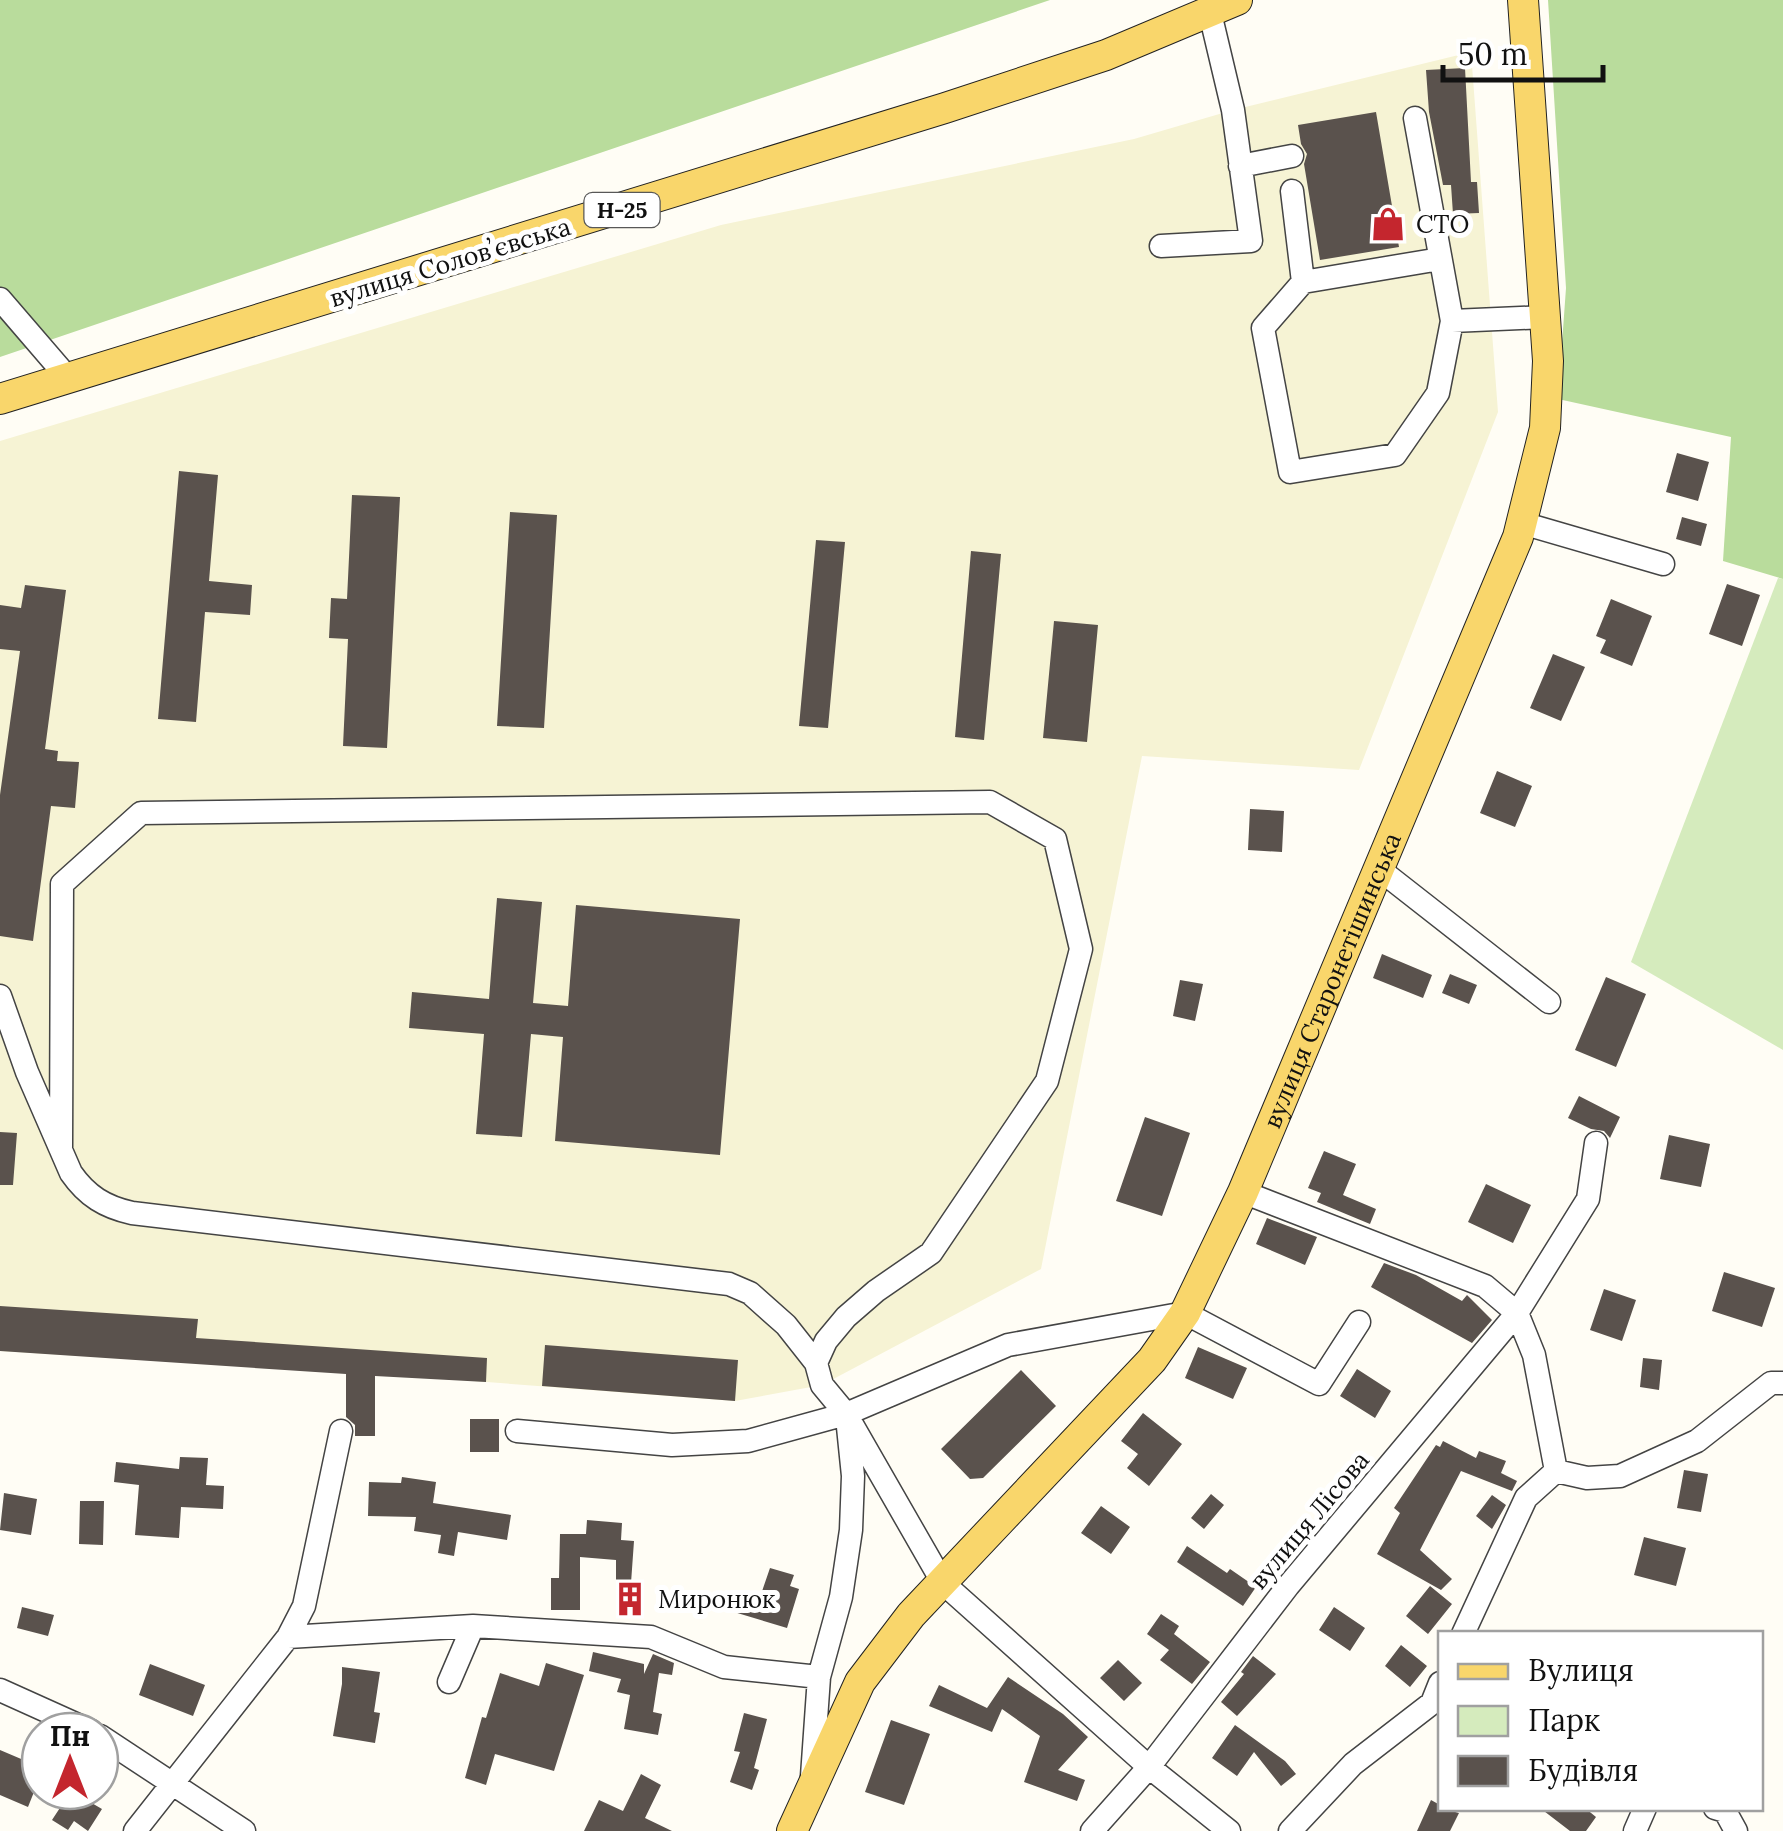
<svg xmlns="http://www.w3.org/2000/svg" width="1783" height="1831" viewBox="0 0 1783 1831" font-family="Lora,serif">
	<rect width="100%" height="100%" fill="#fffdf5"/>
	<path fill="#f6f3d4" d="M1471,52L1498,412L1359,770L1142,756L1041,1269L822,1385L735,1401L408,1376L0,1351V441L721,225L1134,139L1233,110Z"/>
	<path fill="#d5ebbd" d="M1778,578L1783,579V1050L1631,962Z"/>
	<path fill="#b9dc9c" d="M0,0H1050L0,357Z
		M1548,0H1783V579L1723,561L1731,437L1558,399L1566,288Z"/>
	<path fill="#5a524d" d="M1465,68L1471,182H1477L1479,213L1453,214L1451,185H1443L1429,112L1426,70Z
		M1376,112L1399,247L1320,260L1304,164L1307,154L1301,144L1298,125Z
		M1677,453L1709,462L1698,501L1666,492Z
		M179,471L218,475L209,581L252,585L250,615L205,612L196,722L158,719Z
		M352,495L400,497L387,748L343,746L348,639L329,638L331,598L347,599Z
		M510,512L557,515L544,728L497,726Z
		M1682,517L1707,524L1701,546L1676,539Z
		M816,540L845,542L828,728L799,726Z
		M971,551L1001,554L984,740L955,737Z
		M1727,584L1760,595L1742,646L1709,634Z
		M25,585L66,590L45,749L58,751L57,761L79,762L75,808L51,806L33,941L0,936V795L20,651L0,649V605L21,608Z
		M1611,599L1652,616L1632,666L1600,653L1606,640L1596,636Z
		M1054,621L1098,625L1087,742L1043,738Z
		M1553,654L1585,667L1561,721L1530,708Z
		M1497,771L1532,786L1515,827L1480,813Z
		M1250,809L1284,811L1282,852L1248,850Z
		M497,898L542,902L533,1003L568,1006L576,905L740,919L720,1155L555,1141L563,1037L531,1034L522,1137L476,1134L484,1034L409,1028L412,992L489,999Z
		M1382,954L1432,975L1423,998L1373,978Z
		M1450,974L1477,985L1469,1004L1442,993Z
		M1606,977L1646,994L1616,1067L1575,1050Z
		M1180,980L1203,984L1195,1021L1173,1016Z
		M1579,1096L1620,1117L1610,1138L1604,1131L1591,1129L1568,1118Z
		M1145,1117L1190,1133L1162,1216L1116,1201Z
		M0,1132L17,1133L13,1185H0Z
		M1669,1135L1710,1144L1701,1187L1660,1179Z
		M1324,1151L1356,1164L1343,1195L1376,1209L1370,1224L1317,1202L1321,1193L1308,1188Z
		M1486,1184L1531,1205L1513,1243L1468,1222Z
		M1267,1218L1317,1237L1305,1265L1256,1244Z
		M1384,1263L1416,1275L1462,1301L1467,1295L1492,1320L1472,1343L1371,1287Z
		M1724,1272L1775,1288L1762,1327L1712,1311Z
		M1604,1289L1636,1300L1622,1341L1590,1330Z
		M0,1306L198,1319L196,1338L487,1358L486,1382L375,1376V1436H355V1425L346,1417V1374L0,1351Z
		M545,1345L738,1360L735,1401L542,1386Z
		M1198,1347L1247,1368L1233,1399L1185,1378Z
		M1643,1358L1662,1360L1659,1390L1640,1387Z
		M1357,1369L1391,1391L1375,1418L1340,1396Z
		M1021,1370L1056,1406L983,1478L970,1479L941,1449Z
		M1143,1413L1182,1444L1149,1486L1127,1468L1138,1454L1121,1441Z
		M470,1419H499V1452H470Z
		M1443,1441L1476,1458L1479,1451L1506,1461L1501,1473L1517,1481L1512,1491L1461,1471L1420,1550L1452,1579L1441,1590L1377,1554L1400,1513L1394,1508L1436,1445L1440,1447Z
		M180,1457L208,1458L206,1485L224,1486L223,1509L181,1507L179,1538L135,1535L139,1485L114,1482L116,1462L179,1469Z
		M1684,1470L1708,1474L1701,1512L1677,1508Z
		M402,1477L436,1482L433,1503L511,1515L507,1540L458,1532L454,1556L438,1553L441,1535L414,1531L416,1517L368,1516L369,1482L401,1483Z
		M4,1493L37,1499L31,1535L0,1530Z
		M1211,1494L1224,1505L1204,1529L1191,1518Z
		M1492,1495L1506,1505L1492,1529L1476,1516Z
		M80,1501H104L103,1545L79,1544Z
		M1101,1506L1130,1527L1111,1554L1081,1533Z
		M587,1520L622,1523L621,1540L634,1541L631,1583H644V1616H616V1560L580,1557V1610H551V1578H559L560,1534H586Z
		M1644,1537L1686,1548L1676,1586L1634,1575Z
		M1187,1546L1227,1573L1230,1569L1256,1587L1243,1606L1177,1562Z
		M770,1568L794,1575L790,1586L799,1589L787,1628L734,1612L742,1596L758,1603Z
		M1430,1586L1452,1604L1428,1634L1406,1616Z
		M22,1607L54,1615L48,1636L17,1628Z
		M1334,1607L1365,1628L1350,1651L1319,1630Z
		M1161,1614L1179,1626L1174,1634L1210,1662L1192,1684L1160,1660L1169,1650L1147,1634Z
		M1401,1645L1427,1666L1410,1687L1385,1666Z
		M593,1652L644,1664V1674L653,1654L674,1663L672,1675L659,1673L653,1712L662,1714L658,1735L624,1729L630,1695L617,1692L621,1679L589,1671Z
		M1253,1656L1276,1674L1237,1716L1221,1702L1244,1674L1241,1672Z
		M1118,1660L1142,1683L1124,1701L1100,1678Z
		M546,1663L584,1675L554,1771L495,1754L486,1785L465,1778L482,1717L486,1718L500,1673L539,1686Z
		M150,1664L205,1685L193,1716L139,1695Z
		M342,1667L380,1672L374,1712L380,1713L375,1743L333,1736L342,1684Z
		M1008,1677L1063,1714L1088,1737L1058,1770L1085,1780L1077,1801L1024,1782L1040,1736L1002,1709L992,1732L929,1706L939,1685L987,1708Z
		M744,1713L767,1719L754,1768L759,1770L752,1790L730,1782L740,1752L734,1751Z
		M891,1720L930,1734L904,1805L865,1792Z
		M1235,1725L1285,1761L1296,1774L1281,1786L1254,1752L1237,1776L1212,1758Z
		M0,1750L40,1767V1777L28,1807L0,1795Z
		M641,1774L661,1785L645,1818L672,1831H584L599,1800L623,1811Z
		M71,1791L102,1809L88,1831L74,1821L68,1830L52,1820Z
		M1431,1800L1440,1805V1808L1459,1813L1450,1831H1417Z
		M1540,1808H1585L1596,1817L1586,1831H1570Z"/>
	<g fill="none" stroke-linecap="round" stroke-linejoin="round">
		<g stroke="#444" stroke-width="25">
			<path id="minor" d="M1415,118L1452,321L1545,317
				M1240,166L1292,156
				M1292,191L1303,282L1440,259
				M1161,246L1251,241L1233,110L1210,13
				M1303,282L1263,328L1290,472L1395,455L1438,393L1452,321
				M0,299L68,378
				M1522,523L1663,564
				M1379,869L1549,1002
				M0,996L27,1072L71,1173C87,1196 105,1207 132,1213L729,1284L750,1293L786,1325L816,1363L822,1385L846,1414L1008,1345L1185,1313L1319,1384L1359,1322
				M61,1149L62,884L141,813L990,802L1055,839L1081,949L1047,1081L931,1253L876,1291L846,1317L826,1341L816,1363
				M1243,1192L1485,1286L1517,1313L1534,1355L1556,1471L1526,1498L1463,1634
				M846,1414L943,1583L1149,1767L1229,1831
				M517,1431L672,1445L748,1441L846,1414
				M1556,1471L1587,1478L1620,1476L1697,1441L1771,1383H1783
				M288,1637L473,1626
				M449,1682L473,1626L651,1637L724,1667L819,1677
				M0,1690L91,1731
				M100,1736L244,1831
				M812,1776L819,1677L841,1597L851,1530L853,1476L848,1427
				M1715,1808L1725,1811L1736,1831
				M135,1831L288,1637L304,1606L341,1431
				M1092,1831L1149,1767L1288,1586L1517,1313L1588,1199L1596,1143
				M1290,1831L1353,1764L1432,1703L1440,1683
				M1635,1831L1645,1808"/>
		</g>
		<g stroke="#222" stroke-width="32">
			<g id="major">
				<path d="M0,399L945,108L1106,55L1237,0"/>
				<path id="s1" d="M792,1831L860,1682L911,1615L1152,1360L1185,1313L1243,1192L1518,537L1545,428L1548,361L1523,0"/>
			</g>
		</g>
		<use href="#minor" stroke="#fff" stroke-width="22"/>
		<use href="#major" stroke="#f9d66b" stroke-width="30"/>
	</g>
	<defs>
		<g id="shop-bare" transform="scale(2.7)"><path d="M-5-2.5h2.3a2.7 3.5 0 0 1 5.4 0H5L5.5 6h-11ZM-1.5-2.5h3a1.5 2.3 0 0 0-3 0Z" fill="#c4262e" stroke="#fff" stroke-width="2.5" paint-order="stroke"/></g>
		<g id="building-bare" transform="scale(2.7)"><path d="M-4-6H4V6H1V3H-1V6H-4ZM-2.5-4.3h1.7v1.8h-1.7ZM.8-4.3h1.7v1.8H.8ZM-2.5-1h1.7V.8h-1.7ZM.8-1h1.7V.8H.8Z" fill="#c4262e" stroke="#fff" stroke-width="2.5" paint-order="stroke"/></g>
	</defs>
	<g fill-rule="evenodd">
		<use href="#shop-bare" x="1388" y="224"/>
		<use href="#building-bare" x="630" y="1599"/>
	</g>
	<g text-anchor="middle" dominant-baseline="central" stroke-width="10" stroke-linejoin="round" paint-order="stroke">
		<rect fill="#fff" stroke="#585858" stroke-width="2.5" x="584.5" y="193" width="75" height="34" rx="8"/>
		<g font-size="22" font-weight="bold" fill="#111">
			<text x="622" y="210">Н-25</text>
		</g>
		<g font-size="25" fill="#111" stroke="#fff" text-anchor="start">
			<text x="1416" y="224">СТО</text>
			<text x="658" y="1599">Миронюк</text>
		</g>
		<g font-size="25" fill="#111" stroke="#fff">
			<text transform="translate(450 262) rotate(-17)">вулиця Соловʼєвська</text>
			<text stroke="none"><textPath href="#s1" startOffset="1020">вулиця Старонетішинська</textPath></text>
			<text transform="translate(1309 1520) rotate(-50)">вулиця Лісова</text>
		</g>
	</g>
	<rect x="1438" y="1631" width="325" height="180" fill="#ffffff" stroke="#a0a0a0" stroke-width="2.5"/>
	<rect x="1458" y="1664" width="50" height="15" fill="#f9d66b" stroke="#a0a0a0" stroke-width="2.5"/>
	<text x="1528" y="1681" font-size="30" fill="#111111">Вулиця</text>
	<rect x="1458" y="1706" width="50" height="30" fill="#d5ebbd" stroke="#a0a0a0" stroke-width="2.5"/>
	<text x="1528" y="1731" font-size="30" fill="#111111">Парк</text>
	<rect x="1458" y="1756" width="50" height="30" fill="#5a524d" stroke="#a0a0a0" stroke-width="2.5"/>
	<text x="1528" y="1781" font-size="30" fill="#111111">Будівля</text>
	<g transform="translate(70 1761)"><circle r="48" fill="#ffffff" stroke="#a0a0a0" stroke-width="2.5"/>
	<path d="M0-8L18 38L0 25L-18 38Z" fill="#c4262e"/>
	<text y="-15" font-size="28" font-weight="bold" text-anchor="middle" fill="#111111">Пн</text>
	</g>
	<path d="M1443 65v15h160v-15" fill="none" stroke="#111111" stroke-width="5"/>
	<text x="1458" y="65" font-size="30" fill="#111111" stroke="#ffffff" stroke-width="8" paint-order="stroke">50 m</text>
</svg>
